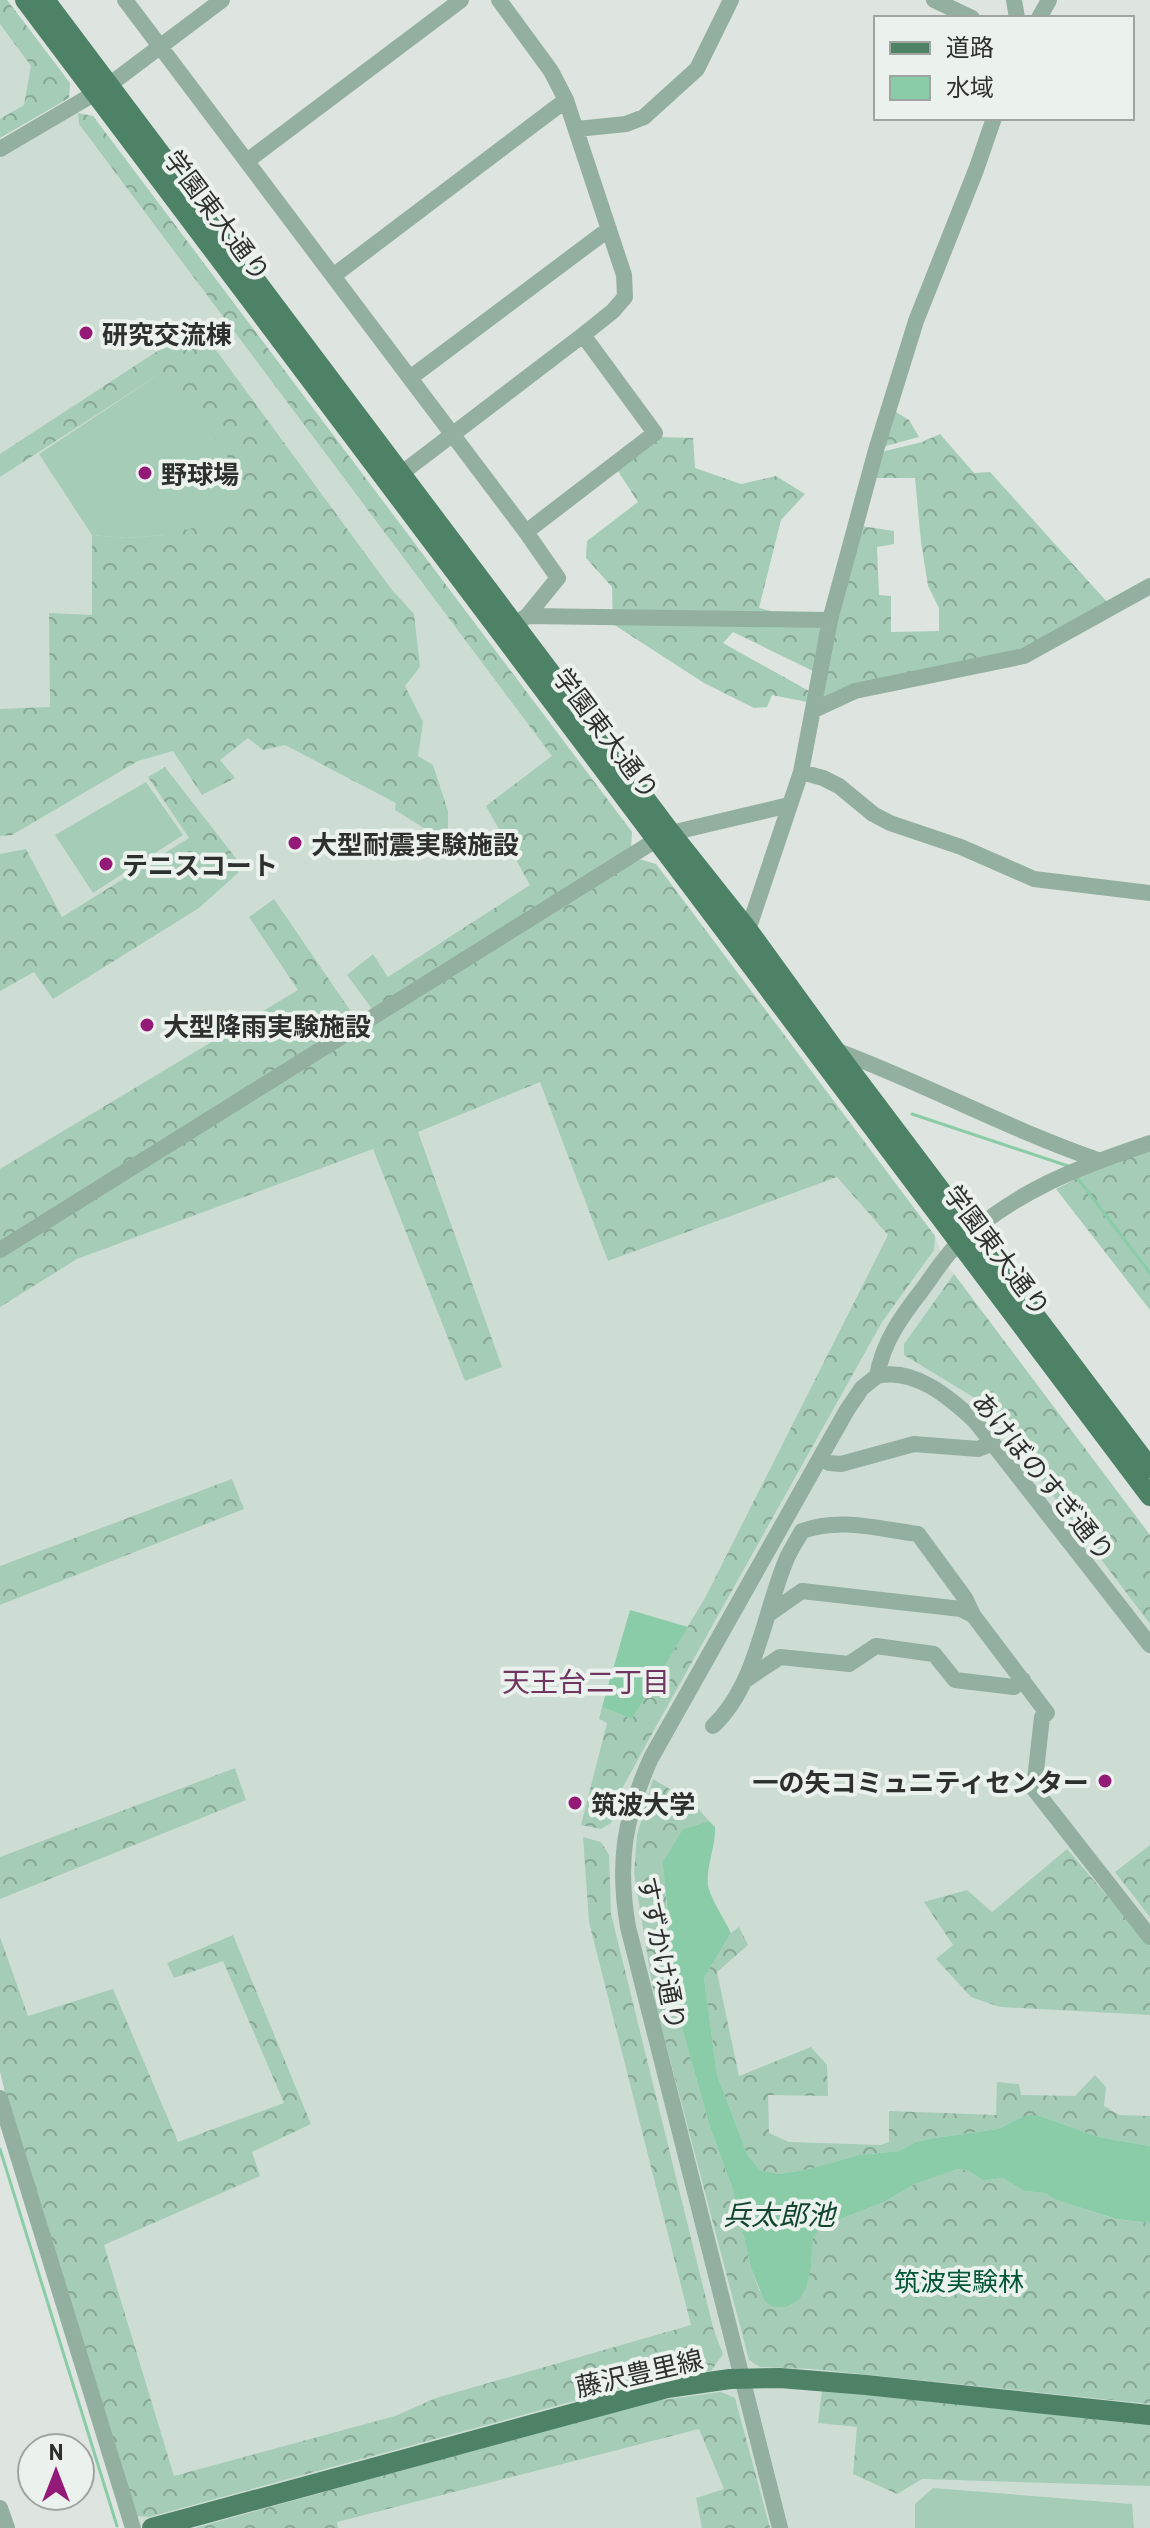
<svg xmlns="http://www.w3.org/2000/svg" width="1150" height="2528" viewBox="0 0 1150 2528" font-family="Barlow,'Noto Sans JP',sans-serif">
	<defs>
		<pattern id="forest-crowns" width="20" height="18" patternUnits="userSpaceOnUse" patternTransform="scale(2)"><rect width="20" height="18" fill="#a5ccb6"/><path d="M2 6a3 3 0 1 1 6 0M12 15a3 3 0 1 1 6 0" fill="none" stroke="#87a694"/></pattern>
	</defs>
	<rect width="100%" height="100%" fill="#dee5e1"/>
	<path fill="#ceddd4" d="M0,0H7L70,83L69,98L0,138Z
		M78,113L93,116L632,832L631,848L0,1241V158Z
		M656,864L935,1236L944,1261L1150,1535V2528H142L0,2071V1257Z"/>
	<path fill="url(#forest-crowns)" d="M0,0H7L70,83L69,98L0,138V119L24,105L31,66L0,24Z
		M78,113L93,116L632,832L631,848L372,1009L347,975L373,954L388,977L530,885L486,806L552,756L79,124Z
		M182,335H205L392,590L414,614L420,667L405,686L423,722L418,756L433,765L448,811V843L395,810L396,803L285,745L263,750L248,738L220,760L235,778L202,795L173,751L138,761L12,835L0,836V709L50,707L49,613L92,615V535L126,538L165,535L158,375L0,477V454Z
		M893,410L909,420L919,437L882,447Z
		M940,434L974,473L990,472L1108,603L1018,652L830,699L823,697L835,618L861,526L894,531V544L877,547L879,595L891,596V632L939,631V608L928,586L921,542L915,478H874L881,452L922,442Z
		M658,437L693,438L695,468L741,484L776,476L805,494L781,520L759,608L825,624L813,671L733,632L723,643L809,691L807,702L772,695L767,707L754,708L704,683L613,624L612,587L586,558L587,541L638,502L614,465Z
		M165,767L238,861V873L199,908L53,999L34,972L0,991V854L26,849L62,917L189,838L148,777Z
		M639,859L656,864L935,1236L934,1250L882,1322L654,1730L623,1787L611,1823L601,1829L581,1825L607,1723L599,1719L602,1707L632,1719L705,1598L888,1235L837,1177L608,1261L540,1082L418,1132L502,1367L465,1381L373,1149L77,1259L0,1307V1257Z
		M274,899L356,1019L0,1241V1169L298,990L249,917Z
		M1150,1149V1310L1056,1189L1107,1163Z
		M954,1274L1150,1535V1624L998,1423L973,1397L904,1355V1344Z
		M232,1479L244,1509L0,1605V1566Z
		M235,1768L246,1800L0,1899V1857Z
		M653,1779L693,1803L709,1821L683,1829L665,1889L676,2007L710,2127L733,2190L751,2268L759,2290L772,2307H787L799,2300L811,2268L813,2236L823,2226L884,2202L915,2184L958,2169L969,2171L984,2181L1002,2178L1025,2191L1045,2193L1058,2200L1115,2219L1150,2223V2404L812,2369L760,2367L749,2360L655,2002L634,1873L637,1835Z
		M583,1837L601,1842L609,1855L611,1914L714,2331L723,2354L711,2371L678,2374L651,2380L149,2517L137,2516L6,2098L0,2071V1937L28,2016L113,1989L178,2142L284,2103L223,1961L174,1978L167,1963L233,1935L311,2124L252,2152L260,2176L104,2245L174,2476L395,2416L436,2398L691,2325L589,1922Z
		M1150,1845V1917L1115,1872Z
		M1067,1849L1150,1946V2015L1000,2007L971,1997L936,1959L953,1945L924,1902L967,1890L992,1912Z
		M739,1927L748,1945L717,1972L739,2076L811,2047L827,2065L828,2096L768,2095L769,2133L789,2142L881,2145L889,2142V2111L996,2115L997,2082L1019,2084L1021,2095L1075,2096L1095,2075L1106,2087L1104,2106L1119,2115L1150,2116V2146L1099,2137L1043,2117H1022L998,2129L934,2138L915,2142L899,2151L859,2155L805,2170L779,2174L760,2170L748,2156L717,2075L704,1978L731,1933Z
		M822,2390L1150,2424V2486L922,2479L897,2494L853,2474L857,2427L818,2423Z
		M721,2392L735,2398L770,2528H702L696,2498L724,2489L699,2429L337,2522L338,2528H195L647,2402Z"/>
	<path fill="#a5ccb6" d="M169,374L253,493L217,522L165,535L126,538L92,535L39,454L158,375Z
		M146,782L183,835L93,893L55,835Z
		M933,2488L1132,2504L1134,2528H915V2504Z"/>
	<path fill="#8bcca8" d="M630,1610L688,1627L632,1719L602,1707Z
		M709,1821L715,1827C716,1847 706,1865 708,1885C710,1898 725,1920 731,1933L704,1978L717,2075L748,2156L760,2170L779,2174L805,2170L859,2155L899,2151L915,2142L934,2138L998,2129L1022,2117L1032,2115L1043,2117L1099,2137L1150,2146V2223L1116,2219L1057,2200L1045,2193L1025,2191L1002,2178L984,2181L969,2171L958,2169L915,2184L884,2202L823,2226L813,2237L811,2268L806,2288L799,2300L787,2307H772L764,2300L751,2268L733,2190L710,2127L676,2007L663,1862L683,1829Z"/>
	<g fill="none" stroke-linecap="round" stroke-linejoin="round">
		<path stroke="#8bcca8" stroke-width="3" d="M912,1114L1068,1166
			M1075,1175L1150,1273
			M0,2149L117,2526"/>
		<path stroke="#93af9f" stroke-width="16" d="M125,0L526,532L655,433L583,335
			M934,0L972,18
			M1014,0L1017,18
			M1039,18L1049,0
			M577,129L626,124L644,117L697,69L731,0
			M0,149L109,85L222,0
			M247,161L461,0
			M333,276L566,100
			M410,378L609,229
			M394,479L583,335L613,311L625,297L624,275L566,100L551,71L499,0
			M526,532L558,578L527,616
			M515,624L527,616L830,620
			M814,710L855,691L1024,656L1150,586
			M801,772L823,778L839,786L873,814L890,823L961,847L1034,879L1150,893
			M748,930L801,772L830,620L876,450L916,321L976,170L994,118
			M835,1050C924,1083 1008,1129 1098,1160
			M0,1250L656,840L671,833L789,805
			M877,1376C914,1367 949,1397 975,1421L1150,1645
			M829,1463L841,1464L914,1444L978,1449L993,1443
			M769,1614L802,1591L961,1609L973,1615
			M744,1681L780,1657L849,1664L876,1646L934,1654L955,1680L1014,1687L1023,1680
			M713,1726C757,1685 764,1611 787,1558C791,1549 797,1540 802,1531C841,1517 878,1529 918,1534L965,1598L973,1615L1047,1713L1042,1717L1034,1789L1150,1937
			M0,2098L133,2528
			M0,2508L7,2528
			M780,2528L628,1927C617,1863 624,1818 651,1758L847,1410L862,1388L877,1376C883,1342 901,1317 922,1290C934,1274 945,1255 960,1242C1018,1190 1078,1167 1150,1143"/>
		<path stroke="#4d8266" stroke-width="20" d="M25,0L1150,1496
			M45,0L671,833L748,930L835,1050L1150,1468
			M152,2528L667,2388L730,2379L780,2378L866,2385L1150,2415"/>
	</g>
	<g fill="#931b77" stroke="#ebf2ee" stroke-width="3">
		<circle cx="86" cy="333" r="8"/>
		<circle cx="145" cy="473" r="8"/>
		<circle cx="295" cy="843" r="8"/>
		<circle cx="106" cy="864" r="8"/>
		<circle cx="147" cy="1025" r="8"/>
		<circle cx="1105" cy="1781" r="8"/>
		<circle cx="575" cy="1803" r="8"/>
	</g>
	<g text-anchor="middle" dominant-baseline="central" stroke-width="8" stroke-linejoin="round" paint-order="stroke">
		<g font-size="26" fill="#2d302e" stroke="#ebf2ee">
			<text transform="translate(218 215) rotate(53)">学園東大通り</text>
			<text transform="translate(607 733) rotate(53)">学園東大通り</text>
			<text transform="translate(998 1250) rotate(53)">学園東大通り</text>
			<text transform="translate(1044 1476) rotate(51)">あけぼのすぎ通り</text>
			<text transform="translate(663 1953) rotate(79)">すずかけ通り</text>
			<text transform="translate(639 2372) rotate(-13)">藤沢豊里線</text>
		</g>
		<g font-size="26" font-weight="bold" fill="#2d302e" stroke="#ebf2ee" text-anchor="start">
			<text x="102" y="333">研究交流棟</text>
			<text x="161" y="473">野球場</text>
			<text x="311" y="843">大型耐震実験施設</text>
			<text x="122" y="864">テニスコート</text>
			<text x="163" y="1025">大型降雨実験施設</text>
			<text x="1089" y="1781" text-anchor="end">一の矢コミュニティセンター</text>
			<text x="591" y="1803">筑波大学</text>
		</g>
		<g font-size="26" fill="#005636" stroke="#ebf2ee">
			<text x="959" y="2280">筑波実験林</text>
		</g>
		<g font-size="28" fill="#70355f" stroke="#ebf2ee">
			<text x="586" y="1681">天王台二丁目</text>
		</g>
		<g font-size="28" font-style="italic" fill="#11452d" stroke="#ebf2ee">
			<text x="779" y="2214">兵太郎池</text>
		</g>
	</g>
	<rect x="874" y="16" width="260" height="104" fill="#ebf2ee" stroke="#9fa4a1" stroke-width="2"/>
	<rect x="890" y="42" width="40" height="12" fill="#4d8266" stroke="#9fa4a1" stroke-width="2"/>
	<text x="946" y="56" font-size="24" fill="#2d302e">道路</text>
	<rect x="890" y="76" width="40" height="24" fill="#8bcca8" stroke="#9fa4a1" stroke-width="2"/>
	<text x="946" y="96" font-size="24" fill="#2d302e">水域</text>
	<g transform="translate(56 2472)"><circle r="38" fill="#ebf2ee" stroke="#9fa4a1" stroke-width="2"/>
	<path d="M0-6L14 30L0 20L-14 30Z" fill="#931b77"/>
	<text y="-12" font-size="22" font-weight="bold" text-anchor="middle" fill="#2d302e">N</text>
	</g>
</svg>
